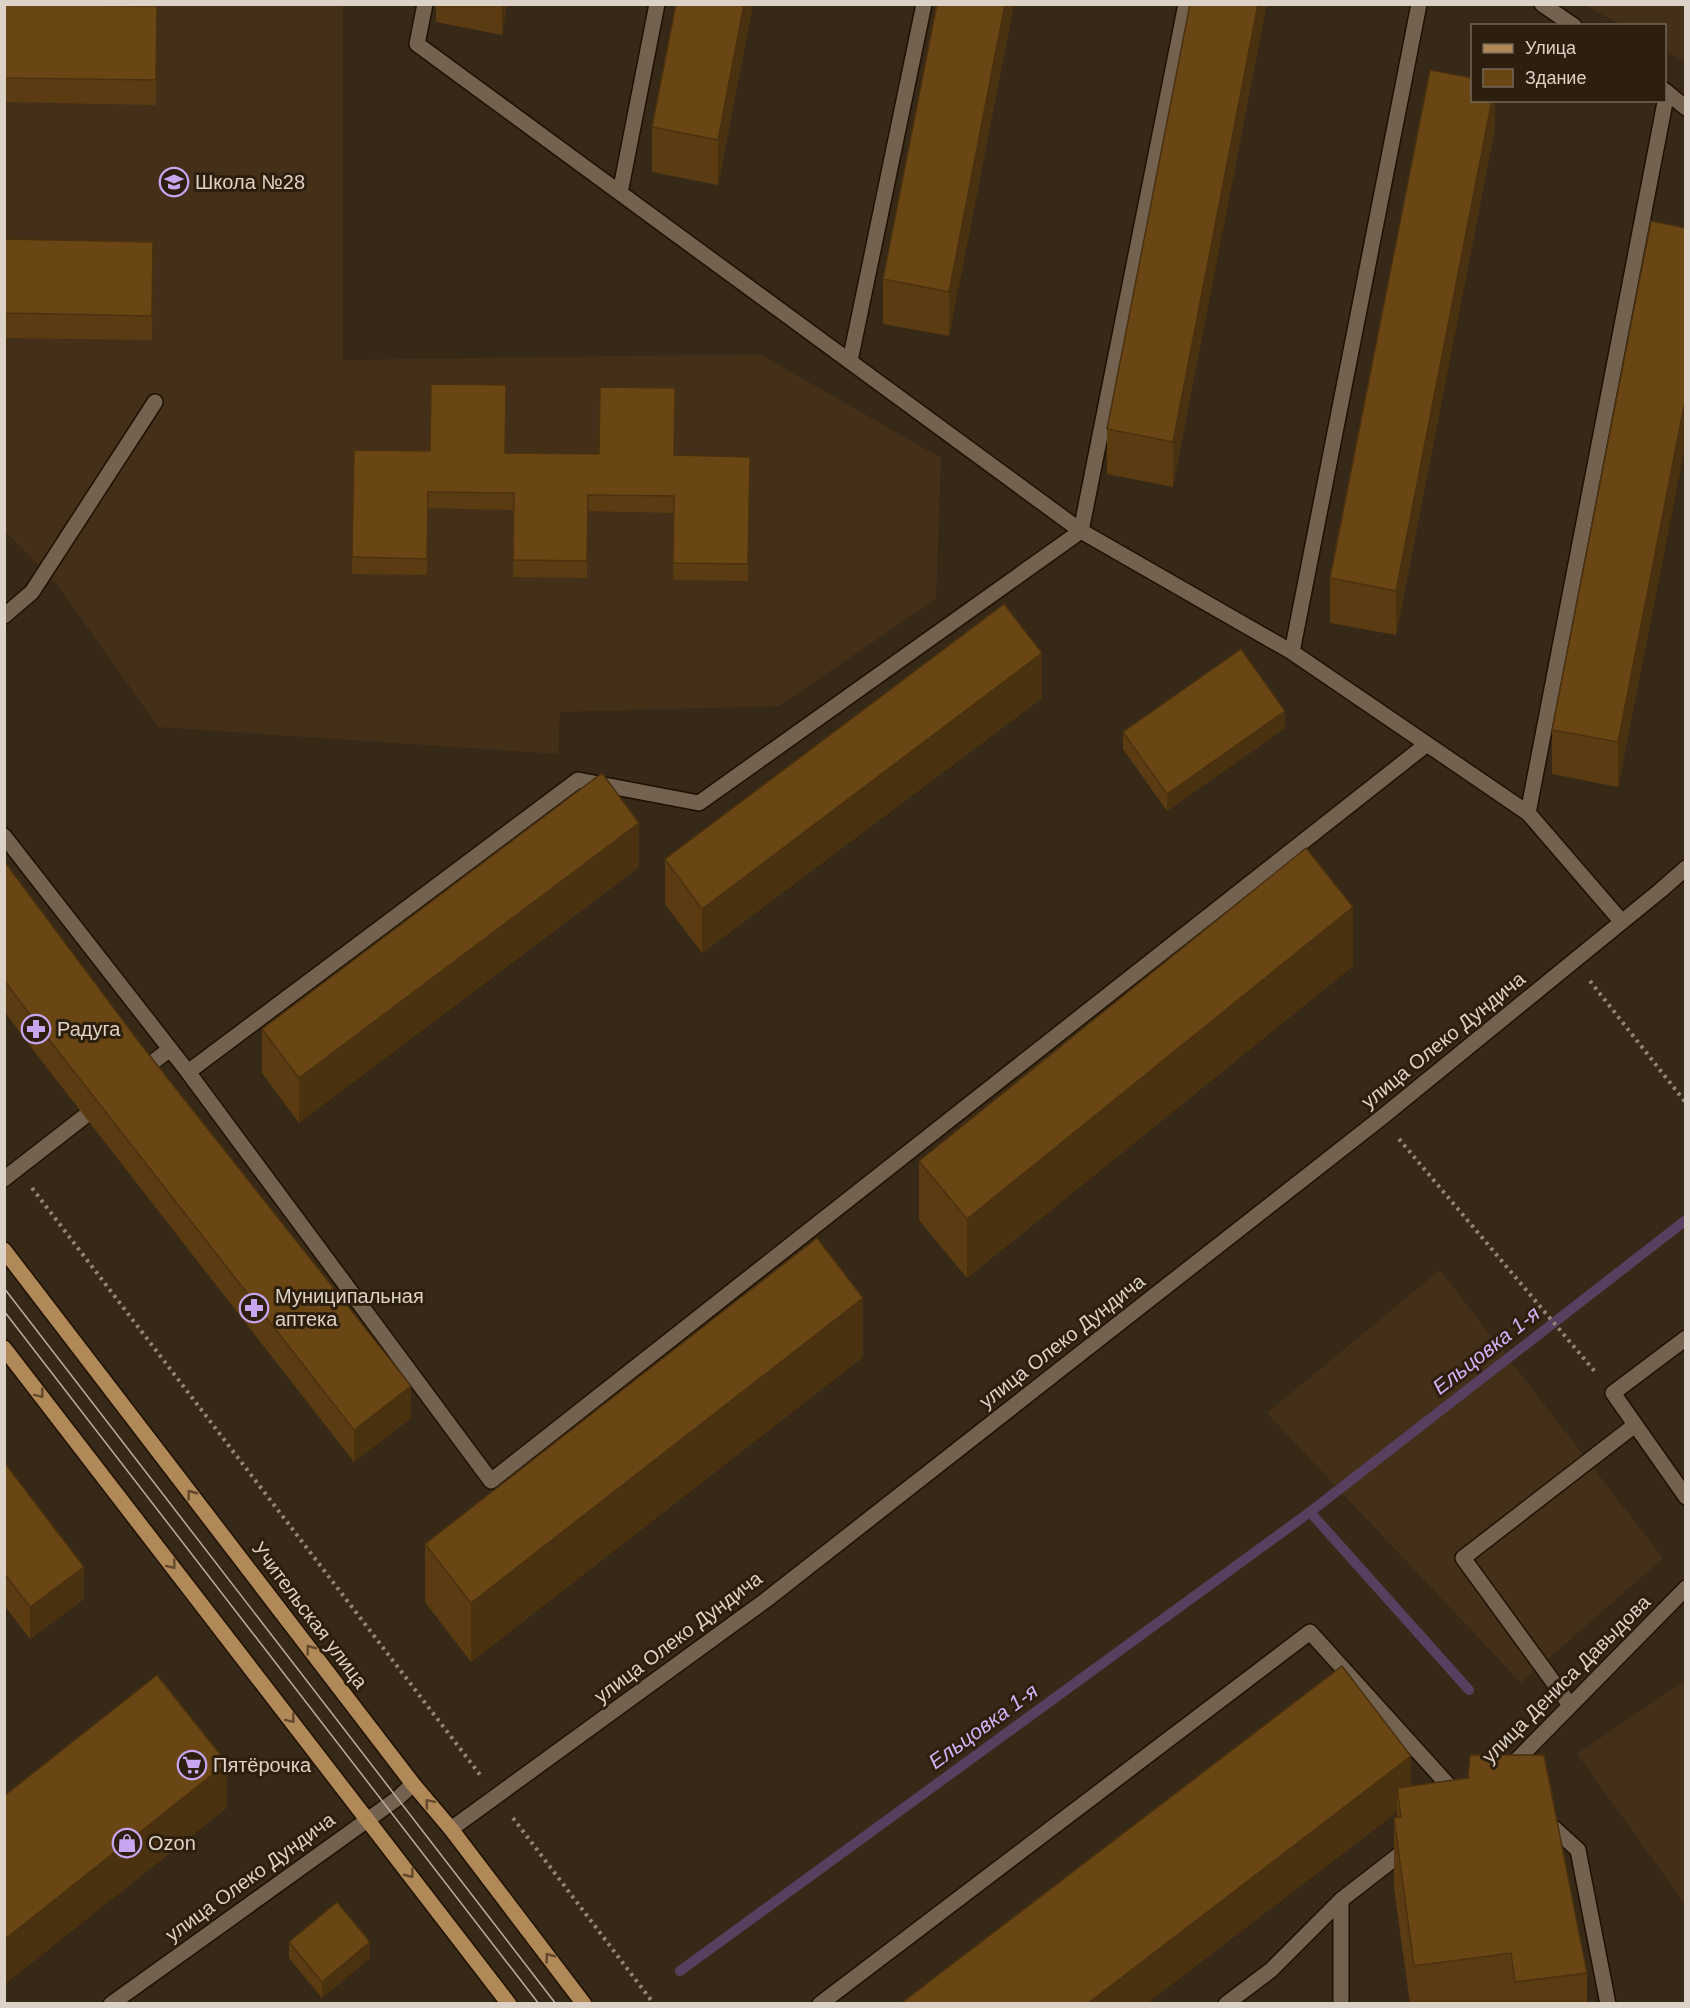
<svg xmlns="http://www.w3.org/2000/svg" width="1690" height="2008" viewBox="0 0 1690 2008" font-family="Helvetica,sans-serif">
	<rect width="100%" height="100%" fill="#372917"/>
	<path fill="#443019" d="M5,5H343V360L760,354L941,458L936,599L779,706L560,712L558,754L158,727L59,587L5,531Z
		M1585,5H1685V62L1665,50L1664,26L1622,25Z
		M1440,1270L1663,1558L1521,1683L1267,1413Z
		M1685,1680V1904L1577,1754Z"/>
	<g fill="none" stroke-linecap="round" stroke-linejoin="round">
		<path stroke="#573f60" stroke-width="10" d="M1310,1512L1686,1220
			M680,1971L1310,1512L1469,1690"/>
		<g stroke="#1e1102" stroke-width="18">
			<path id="minor" d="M1186,4L1081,531L1292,652L1528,813L1622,922
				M1542,4L1574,26
				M1664,90L1686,108
				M620,193L657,4
				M850,361L924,4
				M4,616L32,592L155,402
				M1292,652L1419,4
				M1528,813L1667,92
				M4,836L188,1072L491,1481L1427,744
				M188,1072L578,780L699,803L1081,531L417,44L425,4
				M139,1073L170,1049
				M4,1179L85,1116
				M1686,1338L1613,1393L1686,1497
				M1570,1705L1463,1558L1635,1425
				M1507,1770L1686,1588
				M1545,1820L1578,1850L1608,2004
				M451,1829L766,1600L1381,1118L1661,890L1686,868
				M1341,1900V2004
				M111,2004L398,1798L413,1784
				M820,2004L1310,1632L1459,1797
				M1226,2004L1271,1970L1341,1900L1408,1848"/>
		</g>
		<g stroke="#1e1102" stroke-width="18">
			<path id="major" d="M4,1250L413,1784L451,1829L584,2004
				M4,1348L509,2004"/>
		</g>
		<path stroke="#918677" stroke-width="4" stroke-dasharray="3 4.5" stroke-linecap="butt" d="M1590,981L1686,1103
			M1399,1139L1597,1374
			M32,1188L481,1776
			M513,1818L654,2004"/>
		<use href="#minor" stroke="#73624f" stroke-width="15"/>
		<use href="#major" stroke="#b18857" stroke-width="15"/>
		<path stroke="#b8ada1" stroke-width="1.5" d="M4,1288L556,2004
			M4,1311L539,2004"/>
	</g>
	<path fill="#5b3c12" d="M4,4L157,30L156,105L4,102Z
		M436,4H507L502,35L436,22Z
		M676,4H753L718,185L652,172V127Z
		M937,4H1014L949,336L883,324V279Z
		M1190,4L1173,487L1107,474V429Z
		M1495,100V128L1396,635L1330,623V578Z
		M1686,228V441L1618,787L1552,774V730Z
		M4,239L153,242L152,340L4,338Z
		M354,450L750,457L748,581L673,580L674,513L588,511L587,578L513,577L514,510L428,508L427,575L352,574Z
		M1042,698L702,953L665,904V859Z
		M1285,728L1167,811L1123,749V732Z
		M4,861L411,1418L354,1462L40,1059L4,1011Z
		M639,867L299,1123L262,1073V1029Z
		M1353,966L967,1278L919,1220V1161Z
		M863,1357L471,1662L425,1602V1544Z
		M4,1462L84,1599L30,1639L4,1605Z
		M1342,1666L1411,1786L1587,1973V2004H1410L1394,1888V1818H1397V1812L1146,2004H900Z
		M289,1942L370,1958L322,1998L289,1958Z"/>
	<path fill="#4a310f" d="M502,4H507L502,35Z
		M744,4H753L718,185V140Z
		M1005,4H1014L949,336V292Z
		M1258,4H1267L1173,487V442Z
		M1492,100H1495V128L1396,635V591Z
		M1686,396V441L1618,787V742Z
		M1042,653V698L702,953V909Z
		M1285,711V728L1167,811V794Z
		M639,823V867L299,1123V1078Z
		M1353,907V966L967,1278V1219Z
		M863,1298V1357L471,1662V1603Z
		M411,1386V1418L354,1462V1430Z
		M84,1567V1599L30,1639V1607Z
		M1411,1756V1801L1397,1788V1812L1146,2004H1087Z
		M227,1763V1808L4,1985V1940Z
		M370,1942V1958L322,1998V1982Z"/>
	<path fill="#6a4615" stroke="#4a310f" stroke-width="1.5" d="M4,4L157,6L156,80L4,78Z
		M676,4H744L718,140L652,127Z
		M937,4H1005L949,292L883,279Z
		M1190,4H1258L1173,442L1107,429Z
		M1430,70L1473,78V100H1492L1396,591L1330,578Z
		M1651,221L1686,228V396L1618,742L1552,730Z
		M4,239L153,242L152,316L4,313Z
		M431,384L506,385L505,453L599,454L600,387L675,388L674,455L750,457L748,564L673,563L674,496L588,495L587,561L513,560L514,493L428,492L427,559L352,557L354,450L430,451Z
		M1004,604L1042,653L702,909L665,859Z
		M1241,649L1285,711L1167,794L1123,732Z
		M602,773L639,823L299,1078L262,1029Z
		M1306,848L1353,907L967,1219L919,1161Z
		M4,861L139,1042L411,1386L354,1430L40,1028L4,980Z
		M817,1238L863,1298L471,1603L425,1544Z
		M4,1462L84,1567L30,1607L4,1573Z
		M1342,1666L1411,1756L1087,2004H900Z
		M157,1675L227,1763L4,1940V1796Z
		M1470,1755H1544L1587,1973L1515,1982L1511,1953L1414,1966L1394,1818L1401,1817L1397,1788L1468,1778Z
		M337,1902L370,1942L322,1982L289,1942Z"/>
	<defs><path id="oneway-chevron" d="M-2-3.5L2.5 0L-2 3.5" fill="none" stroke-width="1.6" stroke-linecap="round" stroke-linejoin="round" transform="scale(1.5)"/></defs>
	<g stroke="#62492b">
		<use href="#oneway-chevron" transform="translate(40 1394) rotate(52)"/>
		<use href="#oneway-chevron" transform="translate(191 1494) rotate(-127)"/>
		<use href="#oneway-chevron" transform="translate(172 1565) rotate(52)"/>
		<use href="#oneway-chevron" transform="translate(310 1649) rotate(-127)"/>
		<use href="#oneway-chevron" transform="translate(291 1719) rotate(52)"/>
		<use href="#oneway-chevron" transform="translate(429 1803) rotate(-130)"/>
		<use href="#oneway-chevron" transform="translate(410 1874) rotate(53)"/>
		<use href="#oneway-chevron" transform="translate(549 1957) rotate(-127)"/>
	</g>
	<defs>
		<g id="school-ring" transform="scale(1.5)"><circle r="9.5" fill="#2d1f0d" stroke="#c8a5ef" stroke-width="1.5"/><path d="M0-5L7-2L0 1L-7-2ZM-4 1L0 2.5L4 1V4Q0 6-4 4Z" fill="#c8a5ef"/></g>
		<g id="pharmacy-ring" transform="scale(1.5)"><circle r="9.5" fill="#2d1f0d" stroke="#c8a5ef" stroke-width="1.5"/><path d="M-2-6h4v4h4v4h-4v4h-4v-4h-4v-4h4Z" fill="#c8a5ef"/></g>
		<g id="supermarket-ring" transform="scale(1.5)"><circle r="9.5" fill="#2d1f0d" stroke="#c8a5ef" stroke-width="1.5"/><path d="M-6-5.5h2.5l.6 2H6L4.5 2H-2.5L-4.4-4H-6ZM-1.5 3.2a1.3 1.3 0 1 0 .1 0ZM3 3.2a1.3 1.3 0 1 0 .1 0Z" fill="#c8a5ef"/></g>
		<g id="shop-ring" transform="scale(1.5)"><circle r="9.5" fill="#2d1f0d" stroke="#c8a5ef" stroke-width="1.5"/><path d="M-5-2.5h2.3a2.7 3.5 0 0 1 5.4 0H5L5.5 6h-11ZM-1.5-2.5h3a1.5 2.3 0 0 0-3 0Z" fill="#c8a5ef"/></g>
	</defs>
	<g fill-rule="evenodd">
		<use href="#school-ring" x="174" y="182"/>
		<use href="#pharmacy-ring" x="36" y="1029"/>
		<use href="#pharmacy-ring" x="254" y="1308"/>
		<use href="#supermarket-ring" x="192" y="1765"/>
		<use href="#shop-ring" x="127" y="1843"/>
	</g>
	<g text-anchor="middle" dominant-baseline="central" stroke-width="6" stroke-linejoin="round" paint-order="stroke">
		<g font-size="20" fill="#dcd2c7" stroke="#2d1f0d" text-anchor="start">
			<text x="195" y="182">Школа №28</text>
			<text x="57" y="1029">Радуга</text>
			<text x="275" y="1296">Муниципальная<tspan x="275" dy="23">аптека</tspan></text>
			<text x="213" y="1765">Пятёрочка</text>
			<text x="148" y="1843">Ozon</text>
		</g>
		<g font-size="20" fill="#dcd2c7" stroke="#2d1f0d">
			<text transform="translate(1443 1040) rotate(-39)">улица Олеко Дундича</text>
			<text transform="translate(1062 1341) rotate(-38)">улица Олеко Дундича</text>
			<text transform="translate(310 1615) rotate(53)">Учительская улица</text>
			<text transform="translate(678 1637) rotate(-37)">улица Олеко Дундича</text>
			<text transform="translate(1566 1679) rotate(-45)">улица Дениса Давыдова</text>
			<text transform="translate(250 1877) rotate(-36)">улица Олеко Дундича</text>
		</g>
		<g font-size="21" font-style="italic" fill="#d3b1f8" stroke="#2d1f0d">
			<text transform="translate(1486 1350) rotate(-38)">Ельцовка 1-я</text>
			<text transform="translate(983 1726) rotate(-36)">Ельцовка 1-я</text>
		</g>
	</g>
	<rect width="1690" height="2008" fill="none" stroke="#dcd2c7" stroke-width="12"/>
	<rect x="1471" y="24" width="195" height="78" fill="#2d1f0d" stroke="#736757" stroke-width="1.5"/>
	<rect x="1483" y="44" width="30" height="9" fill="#b18857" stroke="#736757" stroke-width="1.5"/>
	<text x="1525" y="54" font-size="18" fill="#dcd2c7">Улица</text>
	<rect x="1483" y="69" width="30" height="18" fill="#6a4615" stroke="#736757" stroke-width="1.5"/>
	<text x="1525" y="84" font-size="18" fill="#dcd2c7">Здание</text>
</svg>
